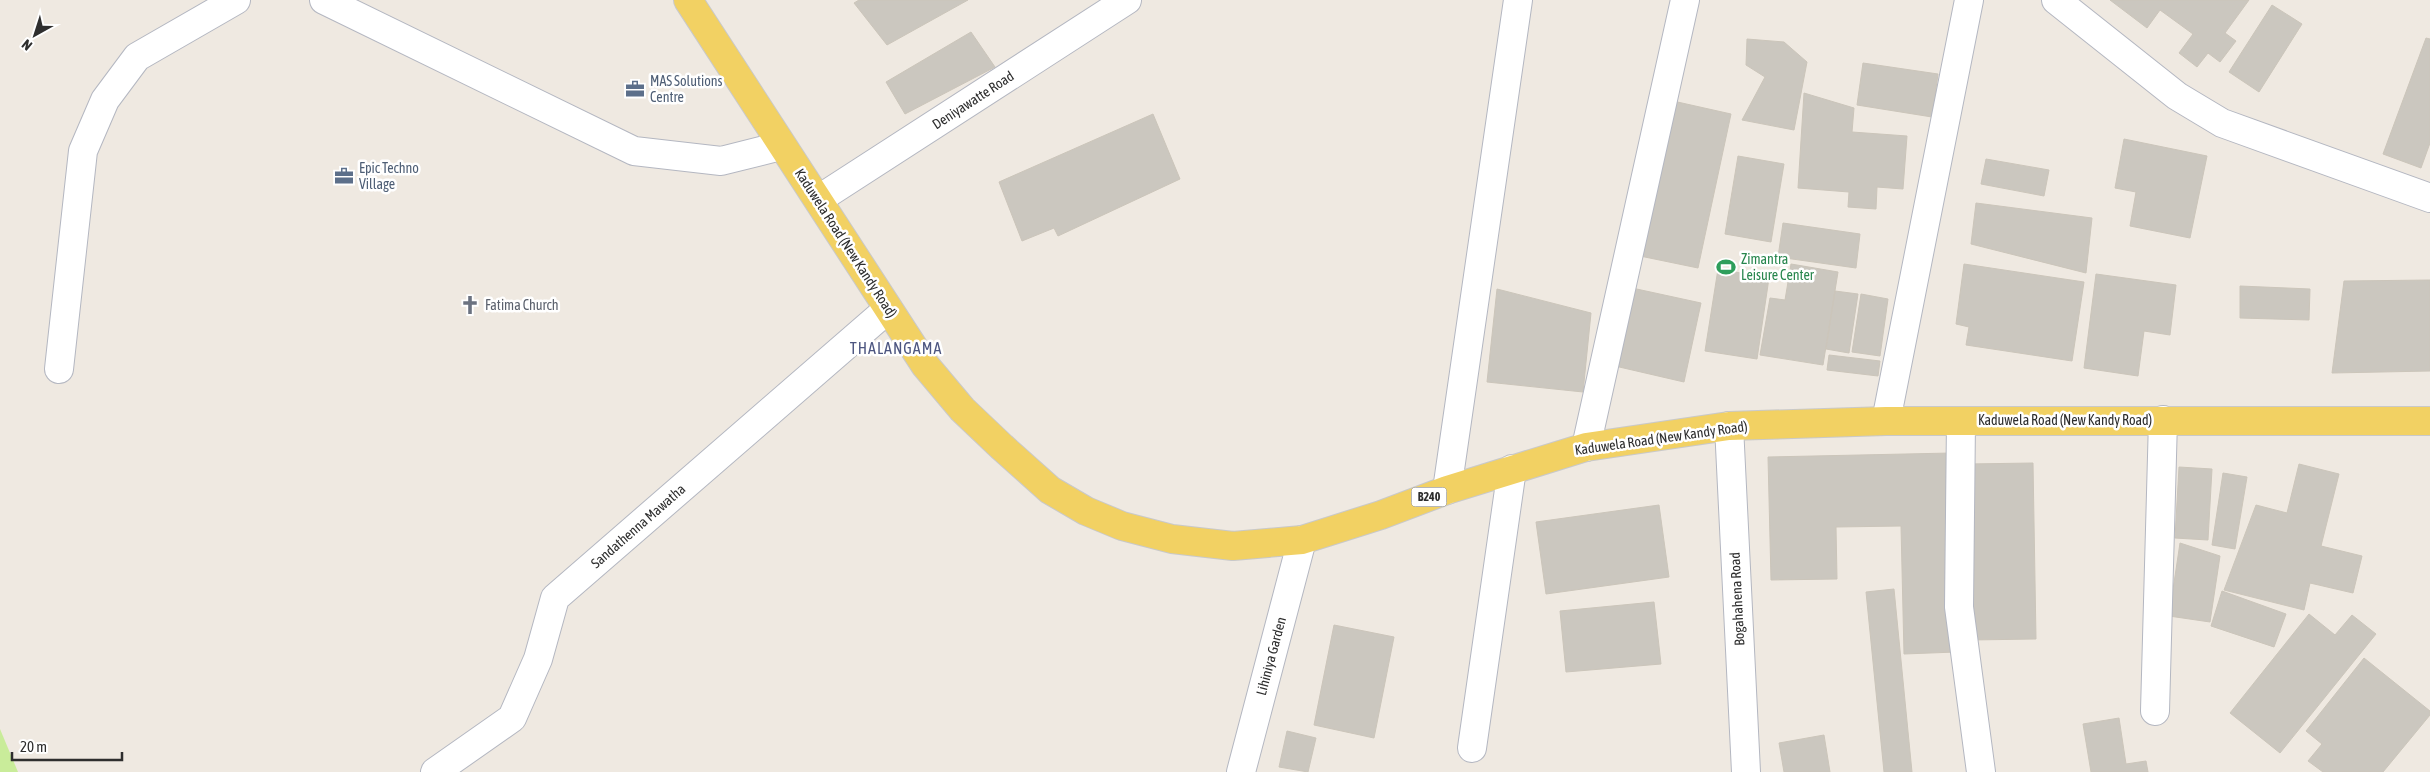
<svg xmlns="http://www.w3.org/2000/svg" width="2430" height="772" viewBox="0 0 2430 772" font-family="'Asap Condensed',sans-serif">
	<rect width="100%" height="100%" fill="#efe9e1"/>
	<path fill="#c9ec9a" d="M0,729L18,772H0Z"/>
	<path fill="#cbc7bf" stroke="#cbc5ba" d="M859,0H968L887,45L854,3Z
		M2110,0H2249L2225,33L2236,41L2220,62L2208,53L2197,67L2179,53L2193,34L2160,10L2147,28Z
		M2272,5L2302,24L2259,92L2229,72Z
		M971,32L995,67L905,114L886,82Z
		M2426,38L2430,39V143L2421,168L2383,154Z
		M1747,39L1784,42L1807,62L1794,130L1742,120L1765,77L1746,65Z
		M1863,63L1938,74L1932,117L1857,105Z
		M1804,93L1854,108L1852,132L1907,136L1903,189L1877,187L1876,209L1848,207L1849,192L1798,188Z
		M1673,101L1731,114L1698,268L1640,256Z
		M1153,114L1180,179L1058,236L1054,228L1022,241L999,182Z
		M2124,139L2207,156L2190,238L2130,226L2136,192L2115,188Z
		M1738,156L1784,164L1771,242L1725,234Z
		M1986,159L2049,170L2044,196L1981,184Z
		M1976,203L2092,218L2086,273L1971,244Z
		M1783,223L1860,234L1856,268L1778,257Z
		M1791,264L1838,272L1823,365L1760,355L1770,298L1785,300Z
		M1964,264L2084,282L2072,361L1966,345L1969,327L1956,324Z
		M1718,269L1769,278L1757,359L1705,351Z
		M2096,274L2176,285L2170,335L2144,331L2138,376L2084,368Z
		M2430,280V371L2332,373L2344,281Z
		M2240,286L2310,289L2309,320L2240,318Z
		M1632,288L1701,303L1684,382L1615,366Z
		M1497,289L1591,313L1583,392L1487,382Z
		M1835,291L1858,294L1849,353L1826,349Z
		M1861,294L1888,299L1880,356L1852,352Z
		M1829,355L1880,361L1878,376L1827,370Z
		M1951,453L1956,652L1904,654L1901,526L1836,527L1837,579L1771,580L1768,457Z
		M2033,463L2036,639L1971,640L1968,464Z
		M2299,464L2339,474L2321,546L2362,556L2353,593L2310,583L2304,610L2224,590L2256,505L2287,513Z
		M2179,467L2212,469L2208,540L2175,538Z
		M2223,473L2247,477L2235,549L2212,545Z
		M1659,505L1669,577L1546,594L1536,522Z
		M2180,543L2220,556L2210,622L2169,616Z
		M1894,589L1912,772H1884L1866,592Z
		M2222,591L2286,614L2274,647L2211,626Z
		M1654,602L1661,664L1566,672L1560,611Z
		M2309,614L2335,635L2352,615L2376,634L2280,753L2230,713Z
		M1334,625L1394,637L1374,738L1314,725Z
		M2364,658L2430,711V715L2383,772H2323L2308,761L2322,744L2306,731Z
		M2119,718L2126,764L2146,761L2148,772H2091L2083,724Z
		M1287,731L1316,738L1308,772L1279,767Z
		M1824,735L1830,772H1784L1779,743Z"/>
	<g fill="none" stroke-linecap="round" stroke-linejoin="round">
		<g stroke="#b4b7c1" stroke-width="30">
			<path id="minor" d="M324,0L634,151L721,161L781,146
				M2056,0L2177,96L2222,123L2430,198
				M819,199L1127,0
				M59,369L83,151L105,100L137,57L236,0
				M1886,421L1969,0
				M1961,421L1959,607L1981,772
				M1729,426L1746,772
				M1586,447L1685,0
				M1447,490L1518,0
				M2155,711L2163,420
				M1472,748L1512,469
				M435,772L512,718L538,659L555,598L888,309
				M1241,772L1302,540"/>
		</g>
		<g stroke="#c9c9c9" stroke-width="30">
			<path id="primary" d="M688,0L925,365L962,409L1002,447L1050,490L1086,511L1122,526L1172,539L1233,546L1302,540L1381,515L1447,490L1586,447L1729,426L1886,421H2430"/>
		</g>
		<use href="#minor" stroke="#fff" stroke-width="28"/>
		<use href="#primary" stroke="#f2d163" stroke-width="28"/>
	</g>
	<defs>
		<g id="office-bare" transform="scale(1.5)"><path d="M-6-3h4V-5.5h4V-3h4V5H-6ZM-1-4.5V-3h2v-1.5ZM-6 0V1H6V0Z" fill="#5c6f8a" stroke="#fff" stroke-width="2.5" paint-order="stroke"/></g>
		<g id="stadium-bare" transform="scale(1.5)"><path d="M0-5a6.5 5 0 1 0 0 10a6.5 5 0 1 0 0-10ZM-3.5-1.8h7v3.6h-7Z" fill="#2e9e5b" stroke="#fff" stroke-width="2.5" paint-order="stroke"/></g>
		<g id="church-bare" transform="scale(1.5)"><path d="M-1.2-6h2.4v3.5h3.3v2.4h-3.3V6h-2.4V-.1h-3.3v-2.4h3.3Z" fill="#6b7280" stroke="#fff" stroke-width="2.5" paint-order="stroke"/></g>
	</defs>
	<g fill-rule="evenodd">
		<use href="#office-bare" x="635" y="89"/>
		<use href="#office-bare" x="344" y="176"/>
		<use href="#stadium-bare" x="1726" y="267"/>
		<use href="#church-bare" x="470" y="305"/>
	</g>
	<g text-anchor="middle" dominant-baseline="central" stroke-width="5" stroke-linejoin="round" paint-order="stroke">
		<rect fill="#fff" stroke="#6d6d6d" stroke-width="1" x="1411.5" y="487.5" width="35" height="19" rx="4"/>
		<g font-size="12" font-weight="bold" fill="#2e2e2e">
			<text x="1429" y="497">B240</text>
		</g>
		<g font-size="14" fill="#4e5e75" stroke="#fff" text-anchor="start">
			<text x="650" y="81">MAS Solutions<tspan x="650" dy="16">Centre</tspan></text>
			<text x="359" y="168">Epic Techno<tspan x="359" dy="16">Village</tspan></text>
		</g>
		<g font-size="14" fill="#2e2e2e" stroke="#fff">
			<text transform="translate(973 100) rotate(-33)">Deniyawatte Road</text>
			<text transform="translate(846 243) rotate(57)">Kaduwela Road (New Kandy Road)</text>
			<text x="2065" y="420">Kaduwela Road (New Kandy Road)</text>
			<text transform="translate(1661 438) rotate(-8)">Kaduwela Road (New Kandy Road)</text>
			<text transform="translate(638 526) rotate(-41)">Sandathenna Mawatha</text>
			<text transform="translate(1737 599) rotate(-93)">Bogahahena Road</text>
			<text transform="translate(1271 656) rotate(-75)">Lihiniya Garden</text>
		</g>
		<g font-size="14" fill="#27864d" stroke="#fff" text-anchor="start">
			<text x="1741" y="259">Zimantra<tspan x="1741" dy="16">Leisure Center</tspan></text>
		</g>
		<g font-size="14" fill="#5b616d" stroke="#fff" text-anchor="start">
			<text x="485" y="305">Fatima Church</text>
		</g>
		<g font-size="16" letter-spacing="1" fill="#4d5680" stroke="#fff">
			<text x="896" y="348">THALANGAMA</text>
		</g>
	</g>
	<g transform="translate(35 35) rotate(219)" stroke="#ffffff" stroke-width="4" paint-order="stroke">
	<path d="M0-4L9 19L0 12L-9 19Z" fill="#2e2e2e"/>
	<text y="-8" font-size="14" font-weight="bold" text-anchor="middle" fill="#2e2e2e">N</text>
	</g>
	<path d="M12 752v8h110v-8" fill="none" stroke="#2e2e2e" stroke-width="2.5"/>
	<text x="20" y="752" font-size="15" fill="#2e2e2e" stroke="#ffffff" stroke-width="4" paint-order="stroke">20 m</text>
</svg>
